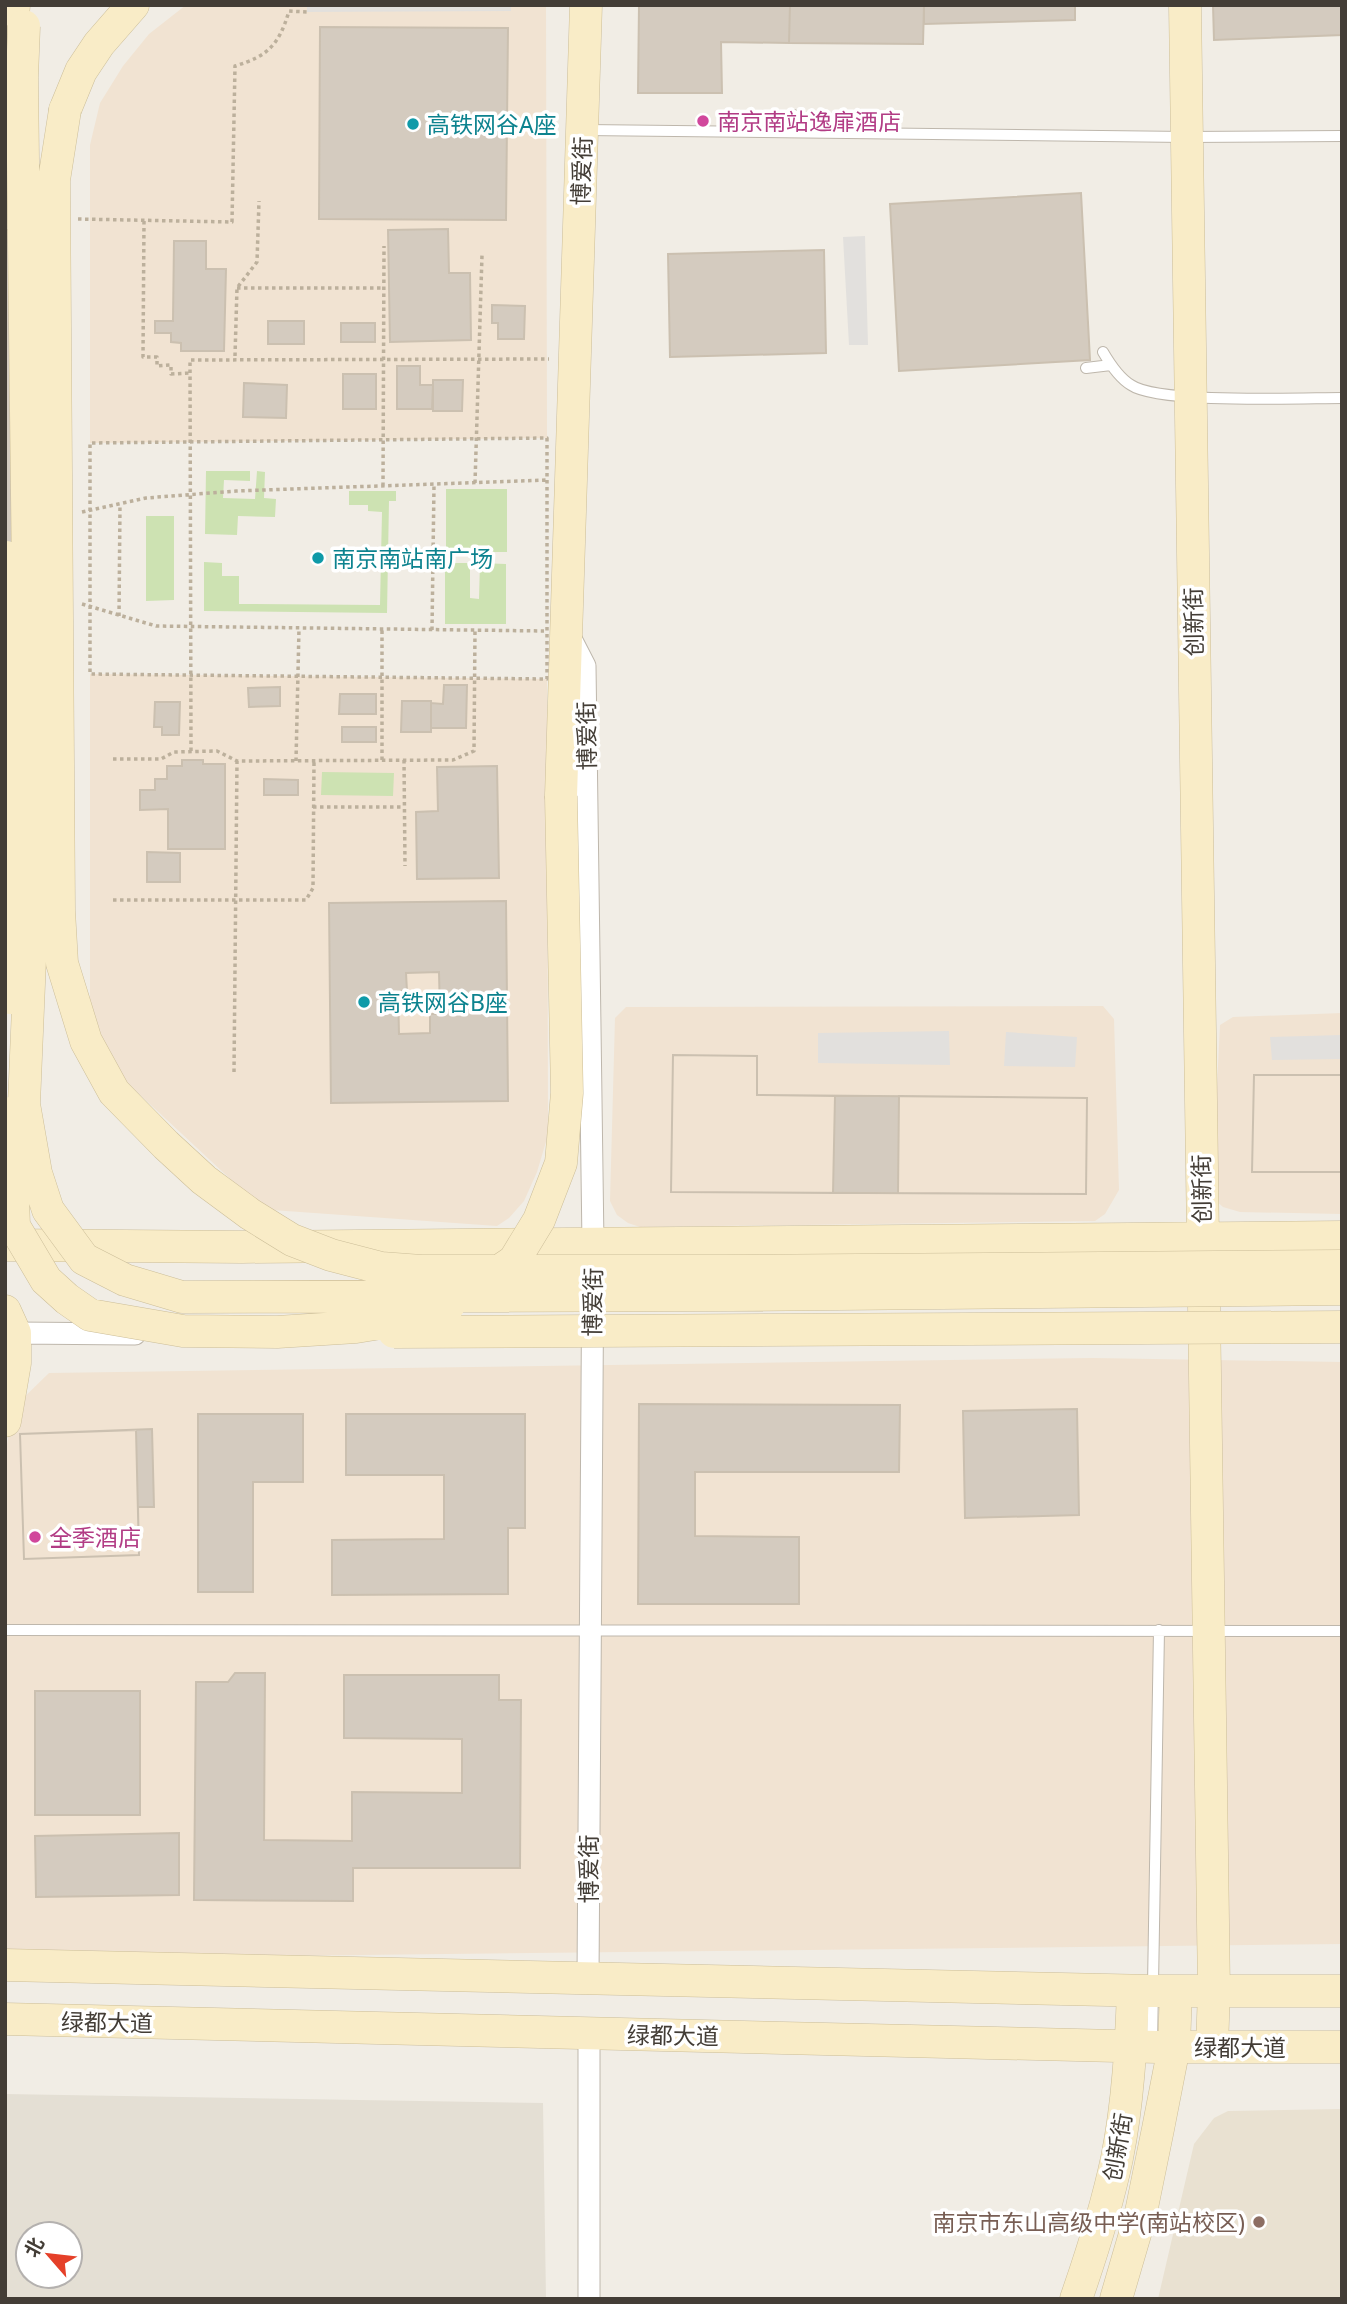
<svg xmlns="http://www.w3.org/2000/svg" width="1347" height="2304" viewBox="0 0 1347 2304" font-family="'Noto Sans','Noto Sans SC',sans-serif">
	<rect width="100%" height="100%" fill="#f1ede5"/>
	<path fill="#e4dfd4" fill-rule="evenodd" d="M5,2094L543,2103L546,2299H5ZM28,2234H70V2276H28Z"/>
	<path fill="#f1e3d2" d="M186,5H546L547,438L90,443V145L100,103L123,66L149,34Z
		M90,674L547,679L548,1135L537,1172L524,1201L509,1218L497,1226L272,1210L240,1188L123,1079L98,1044L90,1015Z
		M1103,1006L1114,1019L1119,1190L1105,1214L1095,1221L640,1227L628,1223L617,1215L610,1201L615,1018L626,1007Z
		M1342,1013V1214L1240,1212L1223,1207L1216,1201L1212,1189L1220,1025L1233,1017Z
		M1093,1358L1342,1362V1944L5,1959V1459L12,1409L49,1373Z"/>
	<path fill="#e9e1d1" d="M1342,2109V2299H1158L1194,2144L1214,2118L1228,2111Z"/>
	<path fill="#cde2b2" d="M206,471H250V481L224,480L223,498L255,499L257,471L265,472L264,498L276,499L275,517L238,516L237,535L205,534Z
		M446,489H507V552H446Z
		M349,491H396V501H389L387,613L204,611V562L222,563V576H239V604L380,605L382,512L368,511V505H349Z
		M146,516H174V600L146,601Z
		M445,563H470V598L479,599L480,563L506,564V624H445Z
		M322,772L394,773L393,796L321,795Z"/>
	<path fill="#e2e0dd" d="M307,5H511V11L307,12Z
		M865,236L868,345H849L843,237Z
		M949,1031L950,1065L818,1063V1033Z
		M1006,1032L1077,1037L1075,1067L1004,1066Z
		M1342,1035V1059L1272,1060L1270,1037Z"/>
	<path fill="#d4cbbf" stroke="#cbc0b0" stroke-width="2" fill-rule="evenodd" d="M639,5H790L789,43L721,42L722,93H638Z
		M790,5H924L923,44L789,43Z
		M924,5H1075V20L924,24Z
		M1213,5H1342V35L1214,40Z
		M320,27L508,28L506,220L319,219Z
		M1081,193L1090,360L899,371L890,204Z
		M448,229L449,273H470L471,340L390,342L388,230Z
		M5,230H14L17,853H5Z
		M174,241H206V269H226L224,351H181V343L171,342V333H155V321H173Z
		M824,250L826,353L670,357L668,254Z
		M492,305L525,306L524,339H498V323H492Z
		M268,321H304V344H268Z
		M341,323H375V342H341Z
		M397,366H420V385H433L432,409H397Z
		M343,374H376V409H343Z
		M433,380H463L462,411H433Z
		M244,383L287,385L286,418L243,417Z
		M444,685H467L466,728H431V703L443,704Z
		M280,687V706L249,707L248,688Z
		M340,694H376V714H339Z
		M402,701H431V732H401Z
		M155,702H180L179,735H162V727H154Z
		M342,727H376V742H342Z
		M182,760H203V764H225V849H168V809L140,810V790H155V779H167V766H182Z
		M497,766L499,878L417,879L416,812L438,811L437,767Z
		M264,779L298,780V795H264Z
		M147,852L180,853V882H147Z
		M506,901L508,1101L331,1103L329,903ZM439,972L440,1014H430V1033L399,1034L398,991H407L406,973Z
		M673,1055L757,1056V1095L1087,1098L1086,1194L671,1192Z
		M673,1055L757,1056V1095L835,1096L833,1193L671,1192Z
		M1254,1075H1342V1172H1252Z
		M1254,1075H1342V1172H1252Z
		M899,1096L1087,1098L1086,1194L898,1193Z
		M639,1404L900,1405L899,1472H695V1536L799,1537V1604H638Z
		M1077,1409L1079,1515L965,1518L963,1411Z
		M198,1414H303V1482H253V1592H198Z
		M346,1414H525V1528H508V1594L332,1595V1540L444,1539V1475H346Z
		M152,1429L154,1507H138L139,1555L24,1559L20,1434Z
		M136,1430L139,1555L24,1559L20,1434Z
		M235,1673H265L264,1840L352,1841V1792L462,1793V1739L344,1738V1675H499V1700H521L520,1868H353V1901L194,1900L196,1682H228Z
		M35,1691H140V1815H35Z
		M179,1833V1895L36,1897L35,1836Z"/>
	<g fill="none" stroke-linecap="round" stroke-linejoin="round">
		<g stroke="#beb7ac" stroke-width="12">
			<path id="lane" d="M585,130L1186,137L1342,136
				M778,132L794,115
				M1103,352C1110,364 1119,378 1131,385C1158,404 1302,398 1342,398
				M1086,368L1111,365
				M5,1630L1342,1631
				M1152,2044L1159,1630"/>
		</g>
		<g stroke="#beb7ac" stroke-width="23">
			<path id="street" d="M568,633L585,666L593,1244L588,1979
				M5,1338L15,1333L135,1334
				M589,2033V2299"/>
		</g>
		<g stroke="#ccbe99" stroke-width="33">
			<path id="secondary" d="M1185,5L1214,1991L1212,2047
				M5,99L14,5
				M65,110L81,71L99,44L133,5
				M561,796L586,5
				M5,1245L242,1247L1342,1237
				M5,1311L15,1333V1363L5,1421
				M5,1965L1153,1991H1342
				M5,2019L1157,2047H1342
				M1076,2299C1092,2253 1107,2206 1117,2158C1128,2103 1131,2046 1133,1991
				M1116,2299L1140,2217L1158,2129L1174,2047L1176,1991"/>
		</g>
		<path stroke="#bcb09c" stroke-width="3.5" stroke-dasharray="3.5 3.5" stroke-linecap="butt" d="M78,219L232,222L235,66C268,56 279,45 289,11L307,12
			M144,221L143,357H157V366L171,365V374L190,373
			M237,288H384
			M235,356L237,288L257,262L259,201
			M547,438V679L90,674V443Z
			M475,483L482,255
			M383,486L384,246
			M82,512L146,498L236,491L548,480
			M82,604L156,626L544,631
			M119,616L120,504
			M432,630L434,485
			M191,751L190,360L549,359
			M113,759H161L174,752L217,751L237,761L453,760L474,751L475,630
			M382,760V630
			M404,760L405,866
			M296,761L299,628
			M313,807H404
			M113,900H306L313,888L314,761
			M234,1072L237,761"/>
		<use href="#lane" stroke="#fff" stroke-width="10"/>
		<use href="#street" stroke="#fff" stroke-width="21"/>
		<use href="#secondary" stroke="#f9ecc7" stroke-width="32"/>
		<g stroke="#ccbe99" stroke-width="33" stroke-linecap="butt">
			<path id="secondary-bridge" d="M24,26L22,77L32,911L24,1104L36,1173L48,1210L84,1259L125,1280L182,1297L729,1295L1342,1289
				M65,110L54,180L59,911L62,963L86,1041L114,1092L166,1145L204,1180L250,1214L292,1240L331,1255L381,1268L421,1271H726L1342,1266
				M6,557L9,998
				M10,1113L14,1226L46,1280L67,1299L90,1315L183,1331L277,1332L356,1327L405,1319L449,1305
				M492,1276L514,1261L539,1220L561,1163L567,1093L561,796
				M394,1332L1342,1327"/>
		</g>
		<use href="#secondary-bridge" stroke="#f9ecc7" stroke-width="32"/>
	</g>
	<g fill="#d1479c" stroke="#fff" stroke-width="2.5">
		<circle cx="703" cy="121" r="7"/>
		<circle cx="35" cy="1537" r="7"/>
	</g>
	<g fill="#0f9aa8" stroke="#fff" stroke-width="2.5">
		<circle cx="413" cy="124" r="7"/>
		<circle cx="318" cy="558" r="7"/>
		<circle cx="364" cy="1002" r="7"/>
	</g>
	<circle fill="#8d6e63" stroke="#fff" stroke-width="2.5" cx="1259" cy="2222" r="7"/>
	<g text-anchor="middle" dominant-baseline="central" stroke-width="7" stroke-linejoin="round" paint-order="stroke">
		<g font-size="23" fill="#b23c85" stroke="#fff" text-anchor="start">
			<text x="717" y="121">南京南站逸扉酒店</text>
			<text x="49" y="1537">全季酒店</text>
		</g>
		<g font-size="23" fill="#0d838f" stroke="#fff" text-anchor="start">
			<text x="427" y="124">高铁网谷A座</text>
			<text x="332" y="558">南京南站南广场</text>
			<text x="378" y="1002">高铁网谷B座</text>
		</g>
		<g font-size="23" fill="#433d36" stroke="#fff">
			<text transform="translate(581 171) rotate(-88)">博爱街</text>
			<text transform="translate(1193 622) rotate(-91)">创新街</text>
			<text transform="translate(586 736) rotate(-91)">博爱街</text>
			<text transform="translate(1201 1189) rotate(-91)">创新街</text>
			<text transform="translate(592 1302) rotate(-89)">博爱街</text>
			<text transform="translate(588 1869) rotate(-90)">博爱街</text>
			<text transform="translate(107 2022) rotate(1)">绿都大道</text>
			<text transform="translate(673 2035) rotate(1)">绿都大道</text>
			<text x="1240" y="2047">绿都大道</text>
			<text transform="translate(1117 2147) rotate(-80)">创新街</text>
		</g>
		<g font-size="23" fill="#785e54" stroke="#fff" text-anchor="end">
			<text x="1245" y="2222">南京市东山高级中学(南站校区)</text>
		</g>
	</g>
	<rect width="1347" height="2304" fill="none" stroke="#433d36" stroke-width="14"/>
	<g transform="translate(49 2255) rotate(298)"><circle r="33" fill="#ffffff" stroke="#b4b1af" stroke-width="2"/>
	<path d="M0-5L12 26L0 18L-12 26Z" fill="#e54029"/>
	<text y="-10" font-size="19" font-weight="bold" text-anchor="middle" fill="#433d36">北</text>
	</g>
</svg>
